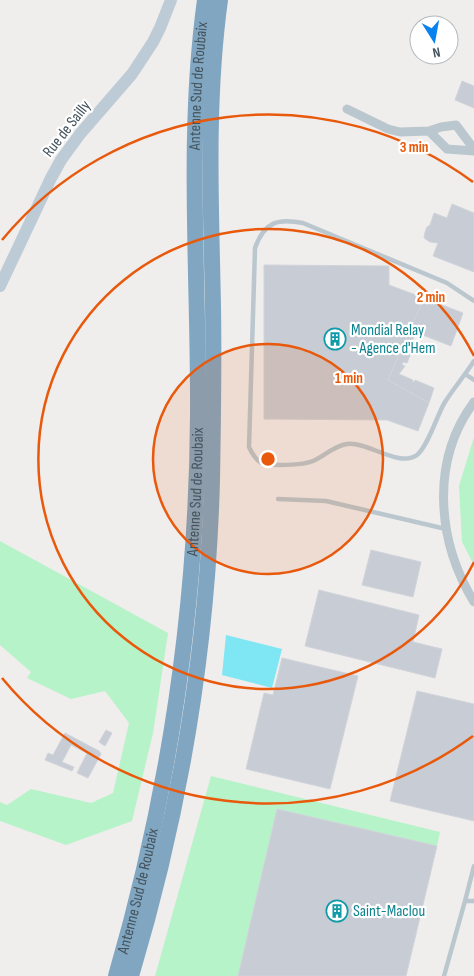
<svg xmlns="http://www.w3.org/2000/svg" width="474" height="976" viewBox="0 0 474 976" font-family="'Sofia Sans Condensed',sans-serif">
	<rect width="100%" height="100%" fill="#f0eded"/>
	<path fill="#b6f3c8" d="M474,437V565L462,542L459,486Z
		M0,541L168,633L153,733L132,821L66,845L0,821V802L7,805L31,789L91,803L113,793L129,723L105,691L71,699L27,678L31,672L0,645Z
		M211,776L440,832L437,846L277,809L238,976H155Z"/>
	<path fill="#7fe6f4" d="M226,635L282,649L272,688L222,675Z"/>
	<path fill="#c8ccd4" stroke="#d0d4da" d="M462,81L474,86V108L455,100Z
		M452,204L474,213V272L433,256L438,243L430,242L424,238L425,232L427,227L430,225L434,213L447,218Z
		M264,265L389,266V285L424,298L388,380L429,403L418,431L387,420L264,419Z
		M424,298L463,313L451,346L415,332L412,342L413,343L411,353L407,363L403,362L402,365L405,366L399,374L413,380L412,381L414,382L415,380L434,388L429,403L388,380Z
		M371,550L421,562L413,597L362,585Z
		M319,590L419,615L413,642L442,649L435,678L305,646Z
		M282,658L358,676L330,789L246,769L264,693L273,695Z
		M417,691L474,704V821L390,801Z
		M106,730L112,733L105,746L99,742Z
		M65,733L99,751L101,754L88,778L77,773L87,753L71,745L62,762L74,767L72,771L45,760L48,753L53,755Z
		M277,809L437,846L406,976H238Z"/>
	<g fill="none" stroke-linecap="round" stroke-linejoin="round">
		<path stroke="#bac7ce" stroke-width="4.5" d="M474,301L447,283L303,223C278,218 264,222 255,248L249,447C252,453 254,458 260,462C269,467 304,465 313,461C325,456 333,446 347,444C367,441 399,468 417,455C428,446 437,415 445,402C454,388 465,375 474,361
			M465,374L474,380
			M278,499L326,501L446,529
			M465,901L474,866
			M444,976L465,901H474"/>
		<path stroke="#bac7ce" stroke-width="9" d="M347,109L388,129L400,132L429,131L447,149L474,151
			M429,131L441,127L456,125L474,149
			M474,402C430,461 437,541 474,602"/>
		<path stroke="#bccbd6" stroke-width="12" d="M0,286L51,178L61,160L80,134L132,74L153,42L160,28L171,0"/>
		<g stroke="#80a6c1" stroke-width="16">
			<path id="s1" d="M116,976C169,794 197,605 198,415C199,277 186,137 205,0"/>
			<path d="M131,976C179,816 208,647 212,479C213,422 214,364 213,306C211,204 206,102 220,0"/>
		</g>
	</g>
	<circle cx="268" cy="459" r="115" fill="#e8590c" fill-opacity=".12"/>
	<g fill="none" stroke="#e8590c" stroke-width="2.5">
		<circle cx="268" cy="459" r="115"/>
		<path d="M474 562A230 230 0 1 1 474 356"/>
		<path d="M473 736A345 345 0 0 1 2 678M2 240A345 345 0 0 1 473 182"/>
	</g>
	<defs>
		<g id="building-ring" transform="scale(1.125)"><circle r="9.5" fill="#fff" stroke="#0f9aa8" stroke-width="1.5"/><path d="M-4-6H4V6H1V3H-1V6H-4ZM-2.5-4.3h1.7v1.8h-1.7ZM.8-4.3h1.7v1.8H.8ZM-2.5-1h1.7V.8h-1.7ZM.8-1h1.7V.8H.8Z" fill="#0f9aa8"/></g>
	</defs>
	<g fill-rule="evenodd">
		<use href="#building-ring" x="335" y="339"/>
		<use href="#building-ring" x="337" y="911"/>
	</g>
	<g text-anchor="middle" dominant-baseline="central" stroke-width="4.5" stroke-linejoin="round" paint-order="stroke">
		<g font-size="16" fill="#44535c" stroke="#fff">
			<text stroke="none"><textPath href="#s1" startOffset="898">Antenne Sud de Roubaix</textPath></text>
			<text transform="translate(67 129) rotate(-52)">Rue de Sailly</text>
			<text stroke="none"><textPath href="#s1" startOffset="492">Antenne Sud de Roubaix</textPath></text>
			<text stroke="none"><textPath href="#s1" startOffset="88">Antenne Sud de Roubaix</textPath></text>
		</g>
		<g font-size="16" fill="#0d838f" stroke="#fff" text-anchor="start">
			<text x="351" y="330">Mondial Relay<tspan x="351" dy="18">- Agence d'Hem</tspan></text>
			<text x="353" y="911">Saint-Maclou</text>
		</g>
	</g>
	<circle cx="268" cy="459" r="8" fill="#e8590c" stroke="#fff" stroke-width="2.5"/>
	<g font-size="15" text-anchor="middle" font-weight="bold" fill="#e8590c" stroke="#fff" stroke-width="4.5" stroke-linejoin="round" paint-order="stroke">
		<text x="414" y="152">3 min</text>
		<text x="431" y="302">2 min</text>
		<text x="349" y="383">1 min</text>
	</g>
	<g transform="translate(434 40) rotate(169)"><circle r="24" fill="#ffffff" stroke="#b4babe"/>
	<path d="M0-4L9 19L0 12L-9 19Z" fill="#0882ef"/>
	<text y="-8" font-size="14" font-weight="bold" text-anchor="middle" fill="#44535c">N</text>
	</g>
</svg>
